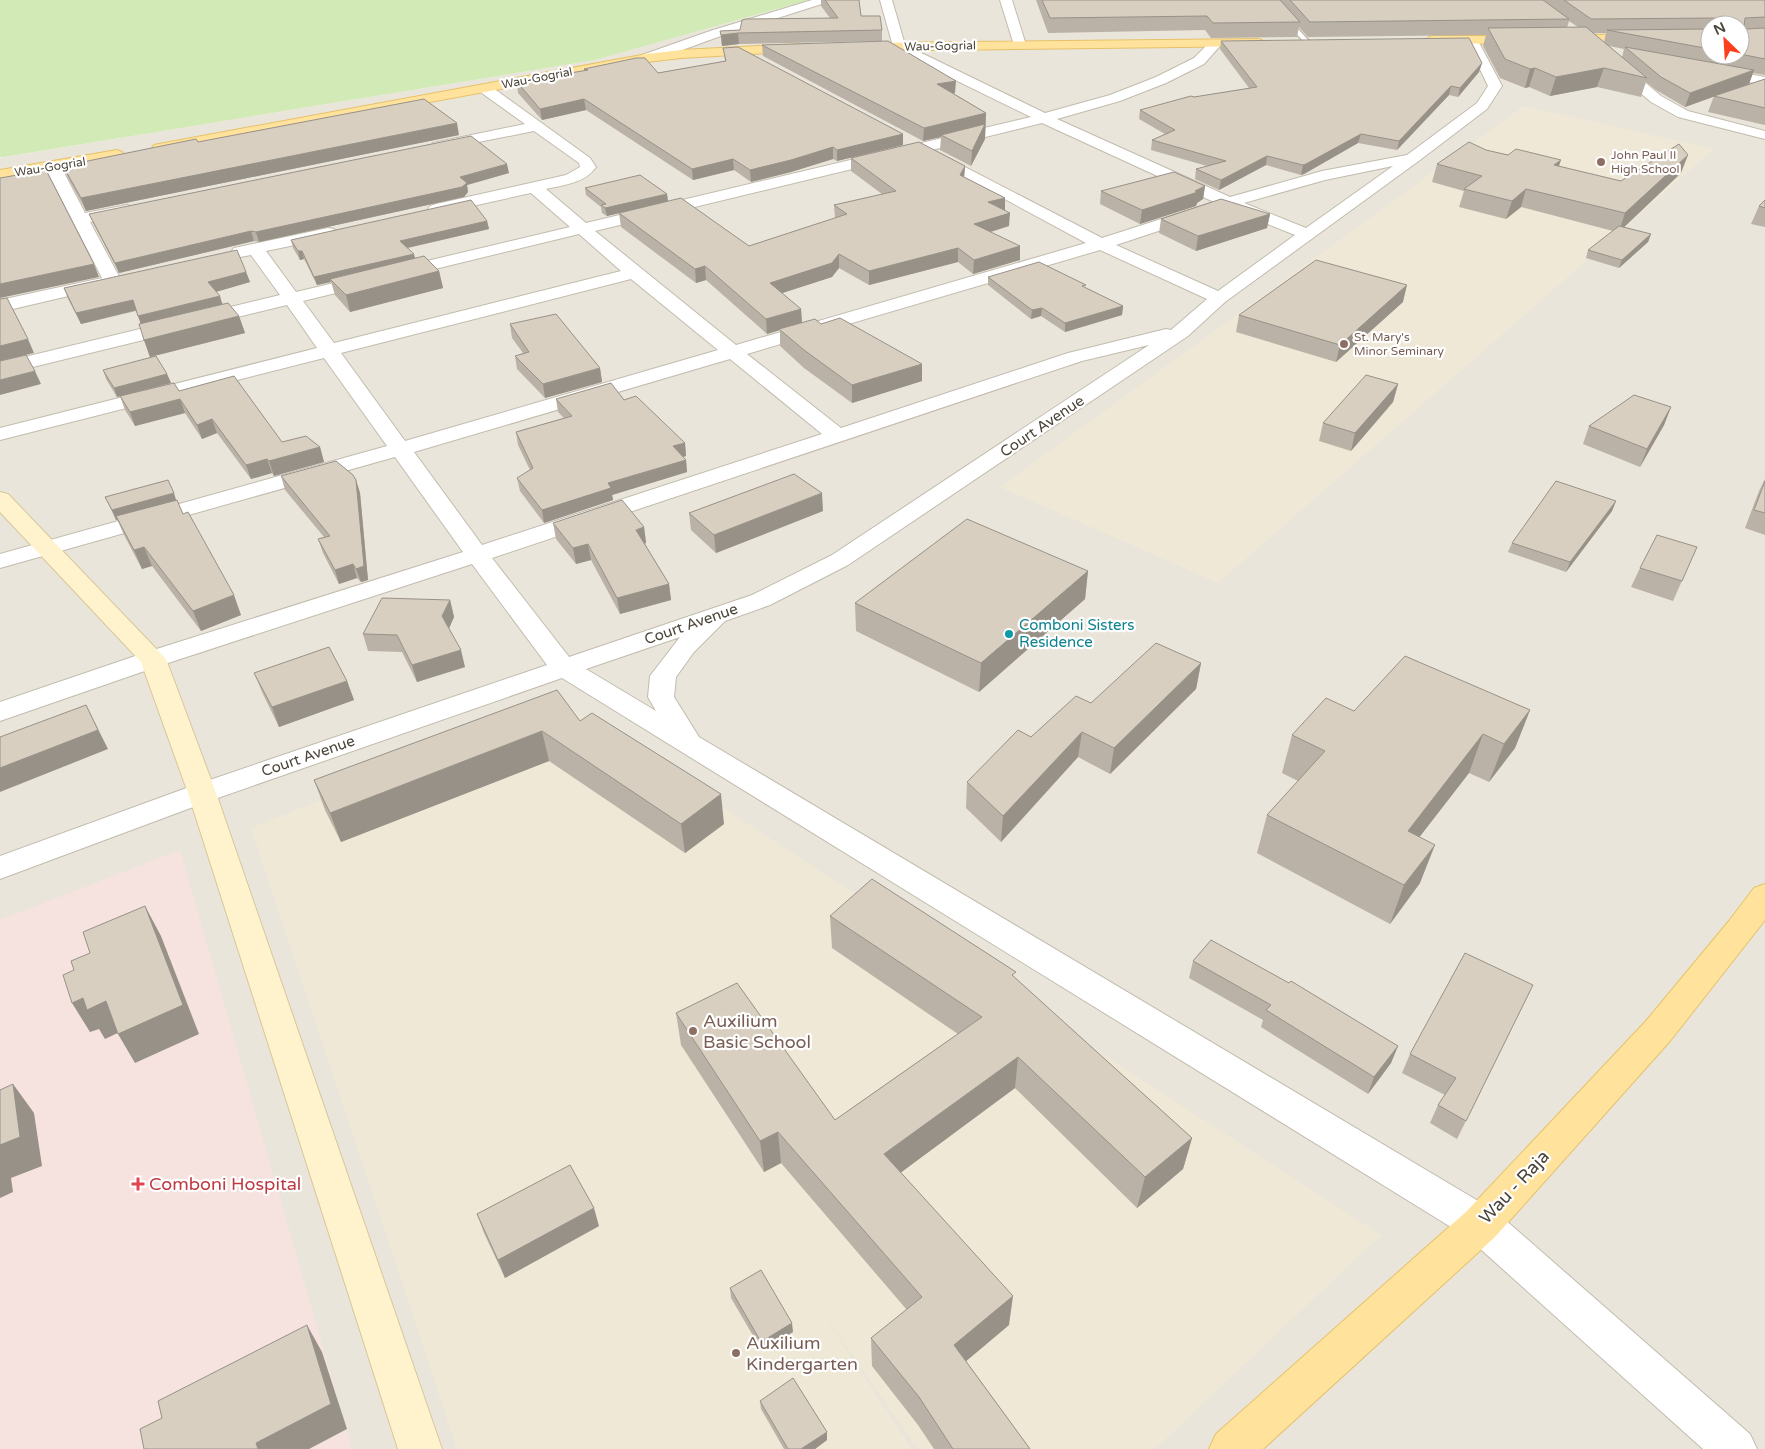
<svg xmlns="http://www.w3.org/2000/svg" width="1765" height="1449" viewBox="0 0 1765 1449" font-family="'Varela Round',sans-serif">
	<rect width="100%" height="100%" fill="#f6f3ec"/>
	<path fill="#eae5da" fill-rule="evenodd" d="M809,0H1765V1449H0V158L595,60ZM1710,25H1740V55H1710Z"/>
	<path fill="#efe8d6" d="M1524,106L1714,149L1218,583L1000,487Z
		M563,704L1381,1235L1155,1449H918L807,1290L912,1449H457L251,828Z"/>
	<path fill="#f6e3e0" d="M180,850L352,1449H0V920Z"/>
	<path fill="#d2eab5" d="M0,0H809L595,60L4,157H0Z"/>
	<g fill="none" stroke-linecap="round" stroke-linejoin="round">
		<g stroke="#c2bbae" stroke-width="3">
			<path id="service" d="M1282,16H1286L1309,41V43H1305L1282,18Z"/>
		</g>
		<g stroke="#c2bbae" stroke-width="2">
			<path id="minor" d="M812,0H830L828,2L718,37L652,61H642L640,58L642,55L710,31Z
				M880,0H892L905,45L1045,113L1110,95L1156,77L1194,58L1212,40H1220L1222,43L1220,46L1204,64L1166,83L1120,101L1057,119L1230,197L1322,171L1407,155L1477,103L1488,86L1466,40L1468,37H1476L1502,86L1487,109L1420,160L1225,302L1188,336L848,565L770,605L725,621L694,652L676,677L674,697L699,737L1495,1211L1750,1434L1757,1449H1703L1467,1237L562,678L212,800L0,879V856L192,786L547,665L472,564L162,665L0,721V702L144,653L463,552L395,457L0,568V554L387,446L324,358L0,440V428L317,348L287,305L0,375V363L280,295L251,255L240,257L234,256L231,252L234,248L328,228L334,229L336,233L334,237L266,251L296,292L570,227L531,193L436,214L430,212L428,209L430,206L436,204L566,175L580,167L579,163L534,131L438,150L433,149L431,146L433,143L525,124L479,91L477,88L479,85H489L590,158L596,167C585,183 564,185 546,189L586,223L1031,117L894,50ZM1042,123L1214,202L1102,238L932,150ZM927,151L924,154L927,157L1086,243L736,345L595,231ZM1393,166L1306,228L1244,203L1325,180ZM1228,208L1295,235L1218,291L1116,245ZM579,234L621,271L334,343L303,301ZM1100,250L1207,299L1171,330L1166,329L1068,353L841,428L747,354ZM631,279L718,350L405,441L341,353ZM1149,345L832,555L752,595L569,657L492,558L1082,361ZM730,359L822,434L482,545L414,452ZM680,637L650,676L648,697L656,711L586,669Z
				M1000,0H1012L1026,45L1025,48H1015L1014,45Z
				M1615,60L1620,61L1661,96L1688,111L1765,131V139L1678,117L1651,102L1610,67L1608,64L1610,61Z
				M1715,68L1765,77V85L1710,75L1708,72Z
				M53,162L58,164L61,167L85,213L127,205L133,207L135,210L133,213L90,222L121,280L118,284L109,285L107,287L0,312V300L102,278L45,167L48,164Z"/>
		</g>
		<g stroke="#d6c79b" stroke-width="2">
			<path id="secondary" d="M0,492L8,494L166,659L216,793L442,1449H398L188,793L141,662L0,512Z"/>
		</g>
		<g stroke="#e6c16a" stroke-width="2">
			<path id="primary" d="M1710,34V42L1563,43L1557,39L1563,35Z
				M1433,36H1523L1529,40L1523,44L1429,43L1427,40L1429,37Z
				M1258,39L1262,40L1264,43L1262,46L861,51L855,47L861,43Z
				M800,44L806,48L805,51L681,58L647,62L159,152L154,151L152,148L154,145L159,144L647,54L681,50Z
				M117,150L122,152L125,155L122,158L0,180V170Z
				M1765,884V920L1670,1041L1495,1237L1263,1449H1209L1216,1434L1467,1211L1646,1021L1729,921L1754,888Z"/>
		</g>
		<use href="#service" fill="#fff" fill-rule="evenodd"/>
		<use href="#minor" fill="#fff" fill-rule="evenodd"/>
		<use href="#secondary" fill="#fff3cd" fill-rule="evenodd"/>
		<use href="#primary" fill="#ffe39c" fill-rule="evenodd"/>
	</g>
	<path fill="#bab2a6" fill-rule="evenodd" d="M821,0H859L861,16L882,30V41L739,44L722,46L720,31L740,30L830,18L821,6Z
		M1036,0H1765V75L1753,73L1749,84L1685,107L1656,90L1646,82L1641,97L1597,87L1550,96L1529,87L1525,88L1500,78L1483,46L1486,35L1308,37L1299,27L1297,37L1211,38L1205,30L1048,33ZM1569,21L1578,27L1567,28ZM1710,25H1740V55H1710ZM1593,33H1606L1604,42ZM1609,46L1624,49L1622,57Z
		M1221,41L1482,63L1479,72L1458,97L1449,95L1397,150L1358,143L1304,174L1301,175L1266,165L1219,190L1195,179L1196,169L1207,166L1151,150L1152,140L1165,134L1139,119L1140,110L1194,97L1249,88L1220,49Z
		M762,45L955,93H953L986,113L985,139L971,166L940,150L941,137L923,141L763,56Z
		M723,48L903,134V145L837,161L833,159L791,172L751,182L734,170L693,180L586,110L542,120L518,93L517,82L584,71V69L658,73L725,61Z
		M1765,79V125L1708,112L1714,96Z
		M459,135L86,211L68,178L63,166L198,142Z
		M1486,150L1621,181L1681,173L1624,227L1651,234L1648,242L1619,268L1586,258L1588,250L1613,231L1521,207L1506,219L1459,207L1464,191L1432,182L1437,164Z
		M851,158L965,166L964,177L1005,198V210L1009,226L991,232L1020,260L973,274L958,262L869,285L839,268L832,277L782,293L801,309L802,323L821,324L922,381L852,403L804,368L780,346V330L767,334L706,280L696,283L621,227L619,213L607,216L602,213L601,207L586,195L585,188L667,194L668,202L749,246L835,218L834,205L882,194L851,171Z
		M509,173L467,185L468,192L464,197L259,242L254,241L119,273L93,223L89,214Z
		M1205,186L1203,199L1197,203L1196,206L1140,224L1100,204L1101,191Z
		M1765,200V227L1751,224L1759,206Z
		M1270,214L1267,228L1196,251L1159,233L1161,219Z
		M487,221L489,229L408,248L415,259L439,271L443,288L350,312L335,295L331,282L317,285L304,259L300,260L293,248L291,240Z
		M246,272L250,282L216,292L223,304L239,316L245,333L150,357L144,340L141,324L136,311L81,324L68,299L64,288Z
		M988,277L1086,288L1123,306L1122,315L1065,332L1041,316L1031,319L988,285Z
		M1403,302L1336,362L1236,332L1239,315Z
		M510,324L600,368L602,382L545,398L517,369L515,356L523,353L512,338Z
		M103,370L167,374L171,383L117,397L106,379Z
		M1398,384L1393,402L1351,451L1319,441L1323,423Z
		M179,391L282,442L320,447L324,462L274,476L272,473L251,479L217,433L202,439L185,413L135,426L125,410L120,396Z
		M556,399L624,400L685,443L686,456L683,457L686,460L687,472L612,495L613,500L544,523L520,491L517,478L530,470L518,445L516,432L564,418L558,412Z
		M1671,407L1664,425L1640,467L1583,444L1589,426Z
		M281,476L356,480L360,493L368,580L361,582L357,578L339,584L323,553L318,539L324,537L285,490Z
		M1765,479V535L1745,528L1759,491Z
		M105,497L176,500L183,514L241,615L201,631L152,566L142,569L124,535L117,519L116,520Z
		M1616,501L1612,511L1566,572L1508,552L1512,543Z
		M823,511L716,553L691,530L689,513Z
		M553,523L644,527L646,543L645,544L669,584L671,600L620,614L591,560L576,564L556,539Z
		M1697,547L1673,601L1631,587L1640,568Z
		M1088,571L1085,599L979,692L856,631L855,603Z
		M450,600L454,617L449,628L465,667L417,682L402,652L368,651L363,634Z
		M1201,663L1196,689L1110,774L1078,757L1001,842L966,808L967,782L1031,737L1091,703Z
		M254,673L347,681L354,700L279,727L262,692Z
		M1530,710L1515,748L1489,782L1469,773L1419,837L1420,883L1390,924L1257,853L1267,815L1298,781L1282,773L1292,735L1354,711Z
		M580,721L724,824L685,853L549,761L341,842L325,810L314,780Z
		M830,916L1015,978L1192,1138L1183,1169L1137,1208L1015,1088L900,1173L1009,1325L966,1361L1030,1449H934L918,1425L872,1366L871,1338L907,1310L781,1163L764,1172L681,1045L676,1013L835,1120L958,1034L832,948Z
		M1193,961L1398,1046L1391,1063L1368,1094L1261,1027L1263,1020L1189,978Z
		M1533,985L1457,1139L1430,1123L1438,1105L1445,1095L1402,1073L1410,1054Z
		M477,1214L599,1226L505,1278L484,1233Z
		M730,1288L793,1332L762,1351L731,1298Z
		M760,1401L827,1440L815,1449H784L761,1409Z"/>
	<path fill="#979187" d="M738,33L739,44L722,46L721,35Z
		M1482,63L1479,72L1458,97L1460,88Z
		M1535,68L1529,87L1525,88L1530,69Z
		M1604,68L1597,87L1550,96L1556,77Z
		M1754,70L1749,84L1685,107L1690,93Z
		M956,81L955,93L936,96L937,84Z
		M1451,86L1449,95L1397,150L1399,141Z
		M584,99L586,110L542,120L540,109Z
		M986,113L985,139L971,166L972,151L941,135V137L923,141L924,128Z
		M457,123L459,135L86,211L81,198Z
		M903,134V145L837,161V150Z
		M1361,134L1358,143L1304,174L1301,175L1303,165Z
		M833,147V159L791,172L751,182L750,170Z
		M1688,155L1681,173L1619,232L1625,213Z
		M1267,156L1266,165L1219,190L1221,180Z
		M733,159L734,170L693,180L692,169Z
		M1561,160L1555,178L1554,165Z
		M507,164L509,173L467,185L468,192L464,197L259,242L256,232L460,177Z
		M965,166L964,179L960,175Z
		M1205,186L1203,199L1197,203L1196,206L1140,224L1142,210L1195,191Z
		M1526,189L1521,207L1506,219L1512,201Z
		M667,194L668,202L607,216L605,208Z
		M1005,198V211L988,202Z
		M1010,213L1009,226L973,237L974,224Z
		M1270,214L1267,228L1196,251L1198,236Z
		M487,221L489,229L402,249L400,241Z
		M251,231L254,241L119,273L115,263Z
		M1651,234L1648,242L1619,268L1622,260Z
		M1020,246V260L973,274L974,260Z
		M958,248V262L869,285V271Z
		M298,251H302L304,259L300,260Z
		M414,254L416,262L330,279L331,282L317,285L314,277Z
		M839,254V268L832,277L770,297V283Z
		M94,264L99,277L0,298V284Z
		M705,266L706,280L696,283L695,269Z
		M439,271L443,288L350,312L346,295Z
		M246,272L250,282L212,293L208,282Z
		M1407,285L1403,302L1336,362L1340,345Z
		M220,296L223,307L142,327L138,316Z
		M133,300L137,310L81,324L76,313Z
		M1123,306L1122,315L1065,332V323Z
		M1042,308L1041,316L1031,319L1032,310Z
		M801,309L802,324L779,329L780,330L767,334L766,319Z
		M239,316L245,333L150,357L144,340Z
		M28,339L34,353L0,361V346Z
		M922,364V381L852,403V385Z
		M600,368L602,382L545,398L543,384Z
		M35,371L41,384L0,395V380Z
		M167,374L171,383L117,397L114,388Z
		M1398,384L1393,402L1351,451L1355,433Z
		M180,399L185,413L135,426L130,412Z
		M1671,407L1664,425L1640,467L1647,449Z
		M212,419L217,433L202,439L197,425Z
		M685,443L686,456L675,459L673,446Z
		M320,447L324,462L274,476L269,461Z
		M267,459L272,473L251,479L246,465Z
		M686,460L687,472L612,495L613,500L544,523L542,510L608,483Z
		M356,480L360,493L368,580L361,582L356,569Z
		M174,493L177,503L116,520L112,510Z
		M822,493L823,511L716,553L714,535Z
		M1616,501L1612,511L1566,572L1570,562Z
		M644,527L646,543L639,545L636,530Z
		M588,544L591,560L576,564L573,548Z
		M144,547L152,566L142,569L134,550Z
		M353,564L357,578L339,584L335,570Z
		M1088,571L1085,599L979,692L981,663Z
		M669,584L671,600L620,614L617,598Z
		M234,595L241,615L201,631L193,611Z
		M450,600L454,617L447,633L442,616Z
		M461,650L465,667L417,682L412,665Z
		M1201,663L1196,689L1110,774L1114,748Z
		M347,681L354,700L279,727L272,707Z
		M86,705L108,749L0,792V768Z
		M1530,710L1515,748L1489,782L1504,744Z
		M542,731L549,761L341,842L330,813Z
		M1082,732L1078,757L1001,842L1003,816Z
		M1483,734L1469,773L1394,870L1408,831Z
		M721,794L724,824L685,853L681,824Z
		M1435,845L1420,883L1390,924L1404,885Z
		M145,906L161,936L199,1034L135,1063L118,1034Z
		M83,998L106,1001L124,1030L105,1039L99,1029L90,1032L72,1003Z
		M1398,1046L1391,1063L1368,1094L1374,1077Z
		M1018,1057L1015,1088L884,1185V1154Z
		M13,1084L34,1113L42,1166L11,1178L13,1192L0,1198V1145Z
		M778,1132L781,1163L764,1172L760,1141Z
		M1192,1138L1183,1169L1137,1208L1145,1177Z
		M594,1208L599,1226L505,1278L498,1260Z
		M1013,1296L1009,1325L952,1373L954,1345Z
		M792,1323L793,1332L762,1351L761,1342Z
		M307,1325L322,1352L347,1429L309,1449H258L256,1443Z
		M827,1432V1440L815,1449H801Z"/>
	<path fill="#d8cfc1" stroke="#979187" d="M825,0H859L861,16H880L882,30L738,33L721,35L720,31L740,30L742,20L746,19L838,18Z
		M1042,0H1280L1300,22L1213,23L1207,16L1050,18Z
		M1290,0H1543L1569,19L1310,22Z
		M1564,0H1765V17L1745,18L1744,27L1746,29L1765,28V59L1740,54V25H1716L1717,20L1715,18L1591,19Z
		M1586,27L1647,78L1604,68L1556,77L1535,68L1530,69L1505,59L1488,28Z
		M1710,29V49L1607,30Z
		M1469,38L1482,63L1460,88L1451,86L1399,141L1361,134L1306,164L1303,165L1267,156L1221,180L1196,169L1226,161L1152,140L1175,130L1140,110L1191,96L1194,97L1257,87L1221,41Z
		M888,41L956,81L937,84L986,113L924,128L762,45Z
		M738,47L903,134L837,150L833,147L791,160L750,170L733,159L692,169L584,99L540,109L517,82L588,70L584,69L636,58H645L658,73L726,61L723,48Z
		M1625,47L1754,70L1690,93L1661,77Z
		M1765,79V108L1714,96Z
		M424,99L457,123L81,198L63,166L196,139L198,142Z
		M985,124L972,151L941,135Z
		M471,136L507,164L460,177L467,183L462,187L256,232L251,231L115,263L89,214Z
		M919,142L965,166L960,175L1005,198L988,202L1010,213L974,224L1020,246L974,260L958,248L869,271L839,254L832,263L770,283L801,309L766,319L705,266L695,269L619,213L681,198L749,246L847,214L834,205L896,191L851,158Z
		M1469,142L1486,150L1508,155L1516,149L1561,160L1554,165L1621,181L1679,144L1688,155L1625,213L1526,189L1512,201L1464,189L1482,176L1437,164Z
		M46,170L94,264L0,284V178Z
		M1174,172L1205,186L1195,191L1198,192L1142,210L1101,191Z
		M640,175L667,194L605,208L601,205L606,204L585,188Z
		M1221,199L1270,214L1198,236L1161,219Z
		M471,200L487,221L400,241L414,254L314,277L302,251H298L291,240Z
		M1765,200V208L1759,206Z
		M1619,226L1651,234L1622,260L1588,250Z
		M237,250L246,272L208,282L220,296L138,316L133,300L76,313L64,288Z
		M424,256L439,271L346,295L330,279Z
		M1316,260L1407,285L1340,345L1239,315Z
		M1039,262L1086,285L1082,286L1123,306L1065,323L1042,308L1032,310L988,277Z
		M7,298L28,339L0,346V299Z
		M228,303L239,316L144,340L139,324Z
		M556,314L600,368L543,384L515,356L529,352L510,324Z
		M840,318L922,364L852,385L804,350L779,329L815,319L821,324Z
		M26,355L35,371L0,380V361Z
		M156,356L167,374L114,388L103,370Z
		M1366,375L1398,384L1355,433L1323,423Z
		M234,376L282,442L306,436L320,447L269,461L267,459L246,465L212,419L197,425L180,399L130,412L120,396L174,383L179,391Z
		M611,383L624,400L636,396L685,443L673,446L686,460L608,483L611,488L542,510L517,478L533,468L516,432L572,416L556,399Z
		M1634,395L1671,407L1647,449L1589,426Z
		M336,461L353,475L356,480L364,566L356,569L353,564L335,570L318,539L330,536L281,476Z
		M794,474L822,493L714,535L689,513Z
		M168,480L174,493L112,510L105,497Z
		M1556,481L1616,501L1570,562L1512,543Z
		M1765,481V513L1754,510Z
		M177,500L183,514L188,512L234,595L193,611L144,547L134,550L116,516Z
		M622,500L644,527L636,530L669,584L617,598L588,544L573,548L553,523Z
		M967,519L1088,571L981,663L855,603Z
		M1657,535L1697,547L1682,581L1640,568Z
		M382,598L450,600L442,616L461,650L412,665L397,635L363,634Z
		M1156,643L1201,663L1114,748L1082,732L1003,816L967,782L1018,730L1031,737L1076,696L1091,703Z
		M329,647L347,681L272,707L254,673Z
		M1405,656L1530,710L1504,744L1483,734L1408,831L1435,845L1404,885L1267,815L1325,751L1292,735L1326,698L1354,711Z
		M557,690L580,721L592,713L721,794L681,824L542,731L330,813L314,780Z
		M86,705L98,730L0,768V737Z
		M872,879L1016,972L1012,975L1192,1138L1145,1177L1018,1057L884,1154L1013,1296L954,1345L1030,1449H953L919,1397L871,1338L922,1297L778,1132L760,1141L676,1013L737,983L835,1120L982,1017L830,916Z
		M145,906L183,1005L118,1034L106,1001L87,1010L83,998L72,1003L63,975L74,970L71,961L90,953L83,932Z
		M1211,940L1289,983L1291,981L1398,1046L1374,1077L1266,1010L1271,1005L1193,961Z
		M1465,953L1533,985L1466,1121L1438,1105L1456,1078L1410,1054Z
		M13,1084L20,1137L0,1145V1090Z
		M570,1165L594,1208L498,1260L477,1214Z
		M761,1270L792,1323L761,1342L730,1288Z
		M307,1325L331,1404L256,1443L258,1449H144L140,1429L162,1418L158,1401Z
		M793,1378L827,1432L801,1449H788L760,1401Z"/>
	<g fill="#8d6e63" stroke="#fff" stroke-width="2">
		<circle cx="1601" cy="162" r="5"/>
		<circle cx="1344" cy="344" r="5"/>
		<circle cx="693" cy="1031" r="5"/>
		<circle cx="736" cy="1353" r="5"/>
	</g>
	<circle fill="#0f9aa8" stroke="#fff" stroke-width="2" cx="1009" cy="634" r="5"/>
	<path fill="#e0444e" stroke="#fff" stroke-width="2" d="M135.5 1176.5h5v5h5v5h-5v5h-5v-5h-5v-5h5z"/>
	<g text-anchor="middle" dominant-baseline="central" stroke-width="4.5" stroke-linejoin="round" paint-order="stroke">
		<g font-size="12" fill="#4b4439" stroke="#fff">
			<text transform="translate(940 46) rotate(-1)">Wau-Gogrial</text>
			<text transform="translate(537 78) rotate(-11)">Wau-Gogrial</text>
			<text transform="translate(50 167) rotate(-9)">Wau-Gogrial</text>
		</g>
		<g font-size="12" fill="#785e54" stroke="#fff" text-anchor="start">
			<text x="1611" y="155">John Paul II<tspan x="1611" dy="14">High School</tspan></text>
			<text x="1354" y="337">St. Mary's<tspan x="1354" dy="14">Minor Seminary</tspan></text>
		</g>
		<g font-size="15" fill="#4b4439" stroke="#fff">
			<text transform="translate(1042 426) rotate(-34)">Court Avenue</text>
			<text transform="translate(691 624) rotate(-19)">Court Avenue</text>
			<text transform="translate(308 756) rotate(-19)">Court Avenue</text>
		</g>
		<g font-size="15" fill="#0d838f" stroke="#fff" text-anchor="start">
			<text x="1019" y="625">Comboni Sisters<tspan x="1019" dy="17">Residence</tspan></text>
		</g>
		<g font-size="18" fill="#785e54" stroke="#fff" text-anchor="start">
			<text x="703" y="1021">Auxilium<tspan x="703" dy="21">Basic School</tspan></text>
			<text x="746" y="1343">Auxilium<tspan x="746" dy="21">Kindergarten</tspan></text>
		</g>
		<g font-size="18" fill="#be3a42" stroke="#fff" text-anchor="start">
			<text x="149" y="1184">Comboni Hospital</text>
		</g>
		<g font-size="18" fill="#4b4439" stroke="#fff">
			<text transform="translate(1514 1187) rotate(-47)">Wau - Raja</text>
		</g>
	</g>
	<g transform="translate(1725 40) rotate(335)"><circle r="24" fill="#ffffff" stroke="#b7b4b0"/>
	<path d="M0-4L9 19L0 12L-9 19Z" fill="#fc3f1d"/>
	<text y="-8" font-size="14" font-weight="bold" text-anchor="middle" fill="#4b4439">N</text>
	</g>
</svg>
